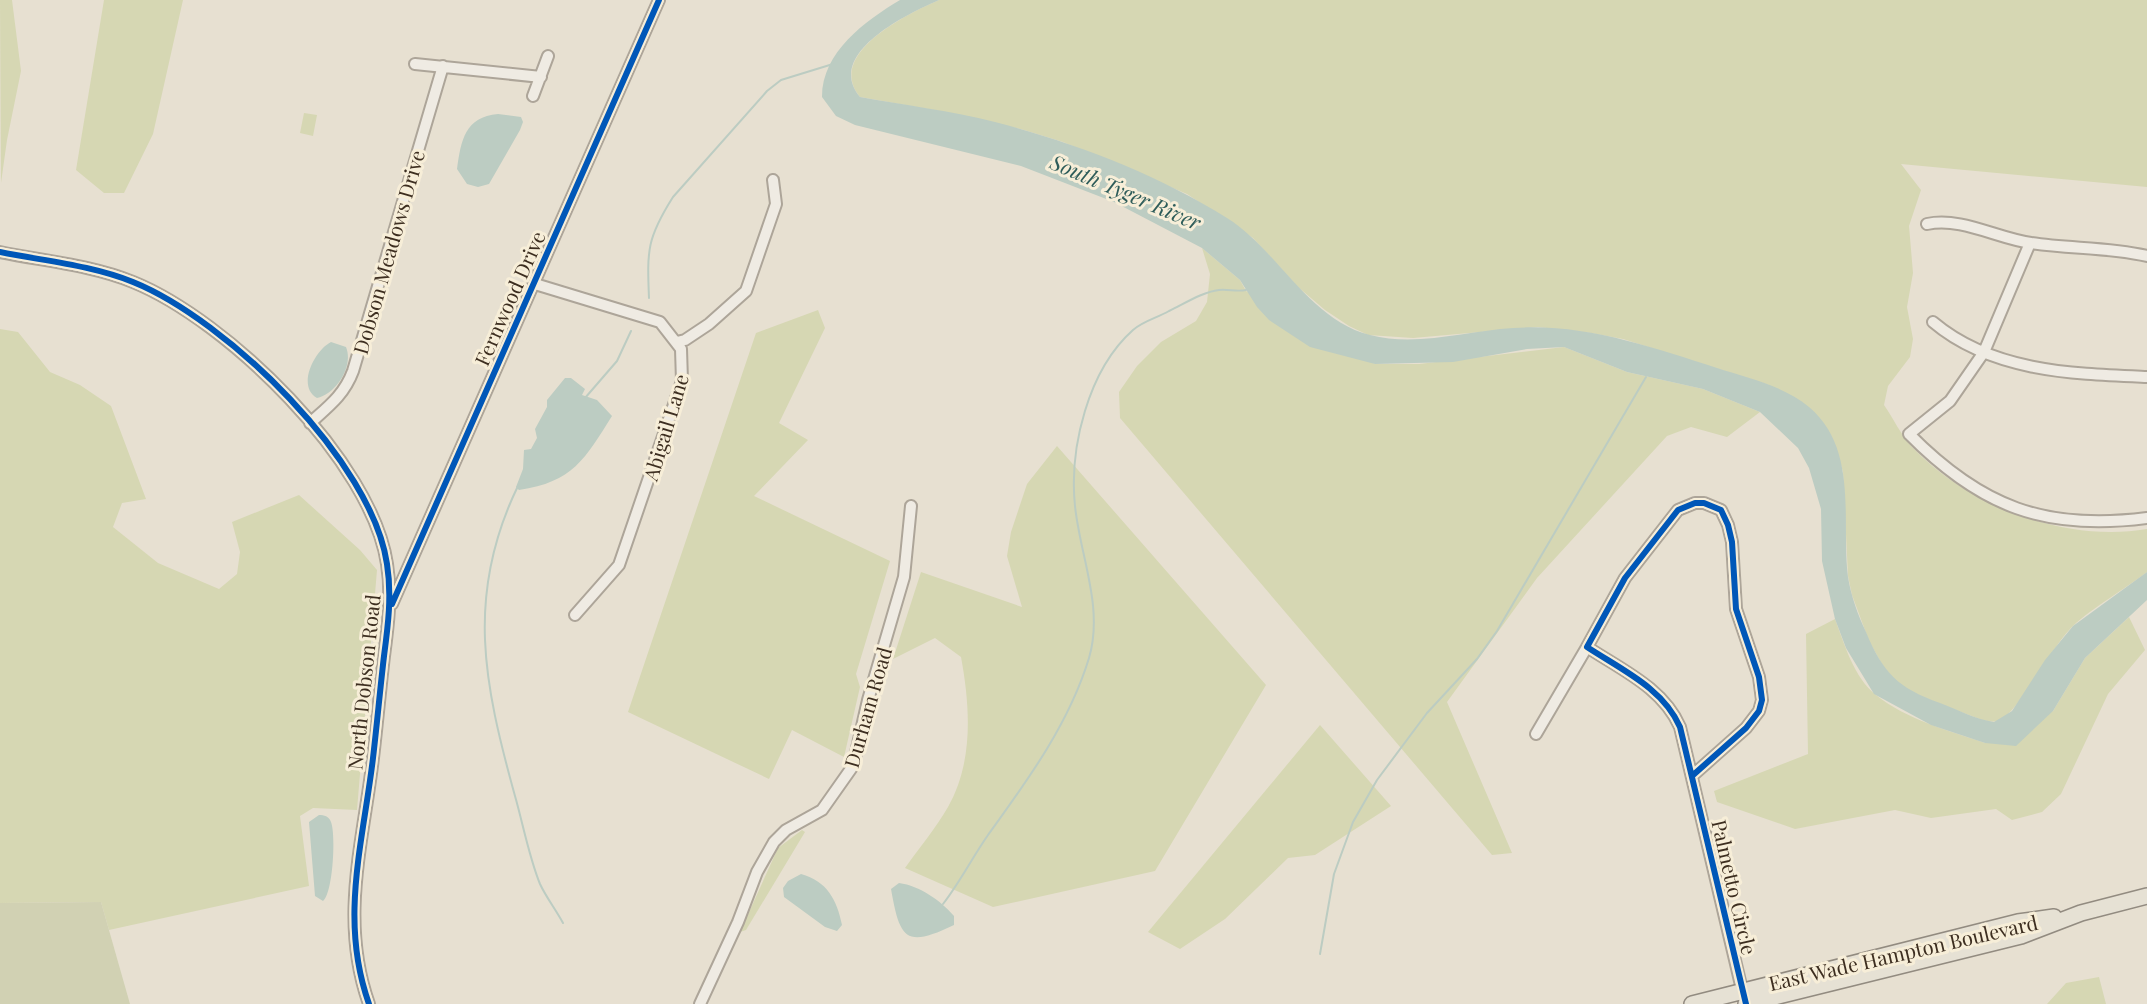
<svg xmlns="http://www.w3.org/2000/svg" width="2147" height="1004" viewBox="0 0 2147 1004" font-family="'Playfair Display',serif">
	<rect width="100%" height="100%" fill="#e7e0d1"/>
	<path fill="#d6d7b3" d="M0,0H12L21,71L7,140L1,183Z
		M104,0H183L153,134L124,193H104L76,170Z
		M939,0H2147V187L1901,164L1921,190L1909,226L1913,273L1907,307L1913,339L1910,357L1888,386L1884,405C1893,418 1901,435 1912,447C1968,506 2065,543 2147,529V572C2125,589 2092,608 2073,626C2051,647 2021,709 2000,720C1994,723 1988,721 1982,720L1912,693L1897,683L1883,666L1869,641L1852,595L1848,576L1843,472L1836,448L1769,385L1623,339L1591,333L1538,327L1413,338L1368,335L1349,326L1325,310L1298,287L1253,238L1187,194L1063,142L1024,130L956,114L860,97C825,54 907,14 939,0Z
		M304,113L317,115L313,136L300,133Z
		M1202,248L1240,280L1246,291L1375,364H1419L1564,347L1627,372L1703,389L1760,412L1727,437L1691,427L1667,436L1537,578L1447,702L1512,853L1492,855L1120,418L1119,392L1137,366L1161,342L1196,321L1207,302L1210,274Z
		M818,310L825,328L779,423L808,440L754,496L890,561L856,674L860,687L844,757L792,730L769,779L628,712L756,333Z
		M0,329L18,332L50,372L80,385L111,406L146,499L122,503L113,527L158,563L219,589L237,574L240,552L232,522L299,495L360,550L377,570L357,810L313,808L300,816L309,886L109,930L101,902L0,903Z
		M1057,446L1266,685L1155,871L993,907L905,868C919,848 936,828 948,807C974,761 970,706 961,657L935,638L893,659L921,572L1022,607L1007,556L1011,532L1027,484Z
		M2129,617L2145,650L2108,694L2061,794L2042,812L2012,820L1996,809L1931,818L1895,810L1795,829L1717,802L1714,791L1808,754L1806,634L1835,619C1844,643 1854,678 1876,695C1907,720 1948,730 1985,743L2053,711L2085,658Z
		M1320,725L1391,806L1315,855L1288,858L1225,919L1180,949L1148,932Z
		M802,830L805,832L746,930L740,932L778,848Z
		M2099,977L2106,1004H2047L2066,983Z"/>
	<path fill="#d1d1b3" d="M101,902L130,1004H0V903Z"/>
	<path fill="#bcccc2" d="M900,0H939C907,14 824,54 860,97C905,105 951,111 995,122C1075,143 1157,174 1227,218C1277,249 1309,320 1370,335C1416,347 1467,331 1513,328C1584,323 1651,347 1717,368C1748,378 1784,386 1809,407C1859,449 1841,522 1848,577C1851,596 1858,615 1866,632C1883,673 1898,688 1940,703C1959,710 1974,719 1994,722L2012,711L2045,660L2073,626L2147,572V600L2085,658L2053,711L2016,746L1985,743L1931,725L1874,694L1846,648L1835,619L1822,561L1821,509L1809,468L1798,448L1760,412L1703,389L1627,372L1564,347L1527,349L1453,362L1375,364L1310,347L1269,320L1257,307L1240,280L1202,248L1114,202L1021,166L855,125L836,116L822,97C822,52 865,21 900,0Z
		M498,114L521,117L523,122L520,130L489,184L478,187L467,184L457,169C461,140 465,117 498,114Z
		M331,342L346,347C354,366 336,394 317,398C296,386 315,350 331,342Z
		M565,378H571L585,389L582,395L597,400L612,416C585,459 573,482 519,490L516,487L523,469L524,450L531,449L537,438L535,429L547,407V400Z
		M319,815C324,815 329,816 331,822C336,834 333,893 323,901L315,896L309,822Z
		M801,874C827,881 837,900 842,925L837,931L825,927L784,897L783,888L788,881Z
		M899,883C920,886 940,900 954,916V925C906,948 900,940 891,889Z"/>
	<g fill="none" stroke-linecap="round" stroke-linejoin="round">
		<path stroke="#bcccc2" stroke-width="2" d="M649,298C647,250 647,238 673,197L767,91L781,80L833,64
			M585,398L617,361L631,331
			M518,486C465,595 484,684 515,796C523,824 529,857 540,884C546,897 556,910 563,923
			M943,904C960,882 972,858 988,835C1027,781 1069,724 1089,658C1104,607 1080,556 1075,506C1069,448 1088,370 1133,330C1143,321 1157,318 1169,311C1184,304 1202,292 1219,290C1228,289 1237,292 1246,290
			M1320,954L1334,874L1353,822L1377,780L1427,713L1477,659L1497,631L1646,377"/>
		<g stroke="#ada599" stroke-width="14">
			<path id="street" d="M415,64L541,77
				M533,96L548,56
				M1927,224C1962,217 1996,238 2031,243C2070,249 2109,247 2147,256
				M2030,243L1984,352L1950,401L1909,434C1981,507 2045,531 2147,518
				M0,252C44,261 91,265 133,282C227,320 372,461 387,564C392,595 388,626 384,656C380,690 377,724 373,758C363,843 339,920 369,1004
				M535,284L660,322L681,349L682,381L619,565L575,615
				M1933,322C1992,372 2074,374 2147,377
				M677,342L685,340L709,324L746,291L776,204L773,180
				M310,423C329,406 344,395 353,371L443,66
				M392,604L659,0
				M1536,734L1587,647
				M1692,776L1746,728L1759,711L1762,700L1759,677L1736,609L1732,542L1728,525L1721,510L1704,503H1695L1678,510L1625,578L1587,647C1622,670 1663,688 1680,727L1744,998
				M700,1004L738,922L757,872L774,842L786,830L822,810L853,766L868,700L904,577L911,506"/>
		</g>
		<g stroke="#928b80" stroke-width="18">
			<path id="primary" d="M1692,1004L2018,922L2054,917
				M1746,1004L2021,936L2081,913L2147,896"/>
		</g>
		<use href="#street" stroke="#efebe3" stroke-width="10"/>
		<use href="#primary" stroke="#e6e1d4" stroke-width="15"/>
		<g stroke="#f7eed8" stroke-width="10">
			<path id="cycleway" d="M0,252C44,261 91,265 133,282C227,320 372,461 387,564C392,595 388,626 384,656C380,690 377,724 373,758C363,843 339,920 369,1004
				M392,604L659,0
				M1692,776L1746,728L1759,711L1762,700L1759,677L1736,609L1732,542L1728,525L1721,510L1704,503H1695L1678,510L1625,578L1587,647C1622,670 1663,688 1680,727L1746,1004"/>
		</g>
		<use href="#cycleway" stroke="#0057b8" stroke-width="6"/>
	</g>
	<g text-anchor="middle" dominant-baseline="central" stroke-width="6" stroke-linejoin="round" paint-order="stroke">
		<g font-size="20" fill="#3d2e20" stroke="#f7eed8">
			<text transform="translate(388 252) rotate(-74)">Dobson Meadows Drive</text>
			<text transform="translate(509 298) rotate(-66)">Fernwood Drive</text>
			<text transform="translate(665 427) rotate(-73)">Abigail Lane</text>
			<text transform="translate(363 682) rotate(-84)">North Dobson Road</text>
			<text transform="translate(867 707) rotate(-74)">Durham Road</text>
			<text transform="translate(1735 887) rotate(77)">Palmetto Circle</text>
			<text transform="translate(1903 952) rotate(-13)">East Wade Hampton Boulevard</text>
		</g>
		<g font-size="21" font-style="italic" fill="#2f5d5a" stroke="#f7eed8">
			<text transform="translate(1126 191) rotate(23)">South Tyger River</text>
		</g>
	</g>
</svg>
